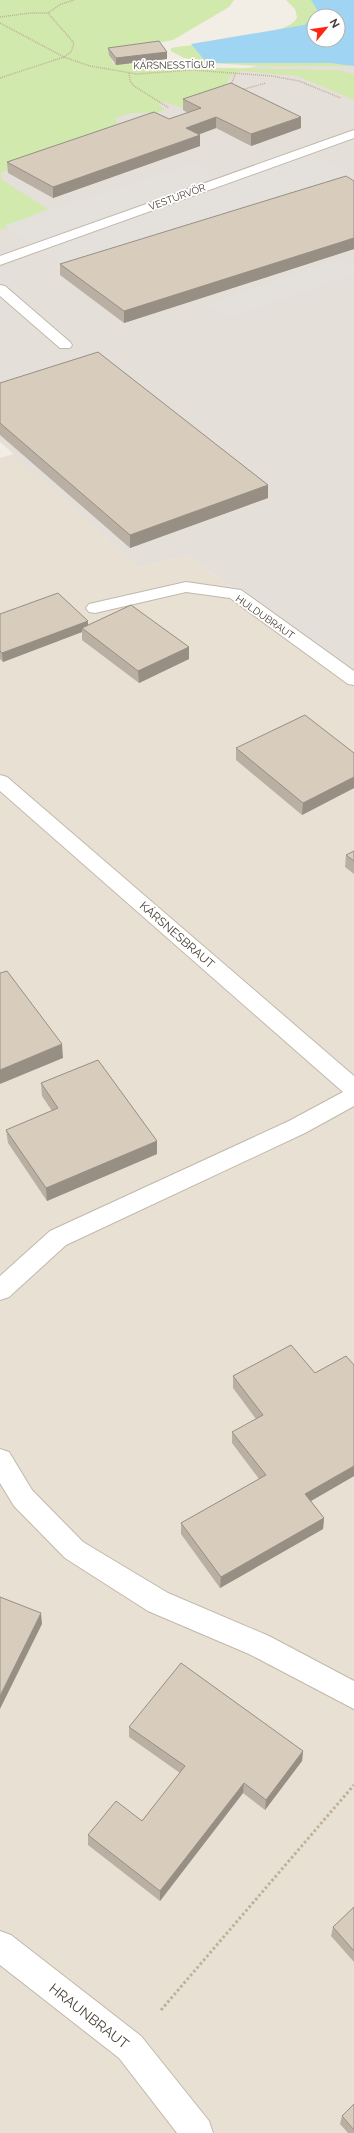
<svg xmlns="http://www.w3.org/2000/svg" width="354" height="2133" viewBox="0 0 354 2133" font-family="Raleway,sans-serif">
	<rect width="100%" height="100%" fill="#f3eee5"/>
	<path fill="#e7e0d3" d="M14,454L139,568L187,555L354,674V2133H0V458Z"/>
	<path fill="#e5dfda" d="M265,63H330L354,66V674L187,555L139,568L0,442V142Z"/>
	<path fill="#d1e9ad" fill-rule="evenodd" d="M0,0H234L229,7L173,40L109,52L113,63L163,67L339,70L354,74V100L298,76L241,71L229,77L224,93L182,108L165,102L158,104L165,110L156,113H132L115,118L119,128L122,130L1,173L2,180L48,209L29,217L22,224L0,230Z
		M286,0H354V66H262L210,63L184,58L171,51V48C191,44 292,37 297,17L295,9ZM314,16H338V40H314Z"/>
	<path fill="#e4e1dd" d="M301,149L347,174L69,268L5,225L194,164L216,177Z
		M342,258L354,266V274L228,318L208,304Z"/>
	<path fill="#9fd5f2" d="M311,0H354V66L330,63H207L191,44L304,25L314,17V40H338V16H316L319,13Z"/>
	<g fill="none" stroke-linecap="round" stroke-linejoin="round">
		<g stroke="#c2b8ab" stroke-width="2">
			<path id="minor" d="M354,130V138L0,265V256Z
				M0,285L5,286L70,342L72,345L70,348H60L0,296Z
				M186,582L241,590L354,671V685L348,684L230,598L186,592L95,613L89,612L86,608L89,604Z
				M0,775L7,777L354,1076V1106L305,1133L66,1245L9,1297L0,1300V1276L50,1231L289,1121L343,1092L0,791Z
				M0,1449L9,1452L32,1490L83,1542L168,1593L269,1636L354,1681V1709L249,1654L148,1611L65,1558L14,1506L0,1483Z
				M0,1931L11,1935L141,2036L209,2121L213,2133H177L119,2058L0,1965Z"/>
		</g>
		<path stroke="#c1b098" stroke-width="1.5" stroke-dasharray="1 1" stroke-linecap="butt" d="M0,17L30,13H48
			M0,23L64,57L90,66L137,74L192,70L272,76L299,81L341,98
			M129,73L130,81L134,86L169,108
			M0,78L64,57L71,52L74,43L48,13L61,4L74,0
			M231,85L236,72
			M241,90L266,83"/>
		<path stroke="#c1b098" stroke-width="3" stroke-dasharray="2.5 2.5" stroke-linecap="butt" d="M161,2010L354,1785"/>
		<use href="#minor" fill="#fff" fill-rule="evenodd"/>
	</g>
	<path fill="#baafa3" d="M108,48L167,52V59L116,65L109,55Z
		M183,99L301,117V128L251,146L216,128L198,135H200V146L53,198L8,173L7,162L169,119L188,113L183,110Z
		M354,181V249L124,323L60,275V264Z
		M0,383L268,498L130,548L0,435Z
		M0,614L88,621V625L189,647V659L139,683L82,640V632L3,662L0,659Z
		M236,748L354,753V788L302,815L236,760Z
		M354,851V874L345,867L346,855Z
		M41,1083L157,1141V1154L47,1201L8,1143L6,1130L52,1111L42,1096Z
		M354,1365V1476L311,1501L324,1518L323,1529L220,1588L181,1534V1523L259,1479L232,1443V1432L256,1419L233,1388V1376L315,1373Z
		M129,1727L303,1751L302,1761L265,1810L243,1793L160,1901L88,1845V1835L142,1821L180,1773L129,1737Z
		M354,1907V1962L331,1936L333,1927Z
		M354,2104V2133H348L340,2124L342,2116Z"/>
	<path fill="#978f84" d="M167,52V59L116,65V58Z
		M216,117V128L186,139V128Z
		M301,117V128L251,146V134Z
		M200,135V146L53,198V187Z
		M354,238V249L124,323V311Z
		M268,485V498L130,548V535Z
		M88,621V630L82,628V632L3,662L2,653Z
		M189,647V659L139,683L138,671Z
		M354,777V788L302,815L303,803Z
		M62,1044L63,1058L0,1084V1070Z
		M157,1141V1154L47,1201L46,1188Z
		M354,1466V1476L304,1505L305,1494Z
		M324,1518L323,1529L220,1588L221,1577Z
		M41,1613L42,1624L0,1709V1696Z
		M303,1751L302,1761L265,1810L266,1800Z
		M244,1783L243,1793L160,1901V1891Z"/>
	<path fill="#d8ccbd" stroke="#978f84" d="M159,41L167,52L116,58L108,48Z
		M231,83L301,117L251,134L216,117L186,128L200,135L53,187L7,162L154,112L169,119L201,108L183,99Z
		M346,176L354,181V238L124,311L60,264Z
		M98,352L268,485L130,535L0,423V383Z
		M58,593L88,621L2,653L0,651V614Z
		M131,605L189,647L138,671L82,628Z
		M305,715L354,753V777L303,803L236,748Z
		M354,851V861L346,855Z
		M7,971L62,1044L0,1070V973Z
		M98,1060L157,1141L46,1188L6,1130L58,1108L41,1083Z
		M291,1345L315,1373L346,1356L354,1365V1466L305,1494L324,1518L221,1577L181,1523L266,1475L232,1432L263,1415L233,1376Z
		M0,1597L41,1613L0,1696Z
		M181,1663L303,1751L266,1800L244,1783L160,1891L88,1835L116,1801L142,1821L185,1766L129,1727Z
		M354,1907V1951L333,1927Z
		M354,2104V2130L342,2116Z"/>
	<g text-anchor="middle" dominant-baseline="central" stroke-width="3.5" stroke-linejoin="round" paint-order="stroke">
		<g font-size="10" fill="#463e35" stroke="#fff">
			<text transform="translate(174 65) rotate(-1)">KÁRSNESSTÍGUR</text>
			<text transform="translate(177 197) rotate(-20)">VESTURVÖR</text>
			<text transform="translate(265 617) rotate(35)">HULDUBRAUT</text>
		</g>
		<g font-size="12" fill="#463e35" stroke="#fff">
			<text transform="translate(177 935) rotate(41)">KÁRSNESBRAUT</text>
		</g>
		<g font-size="14" fill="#463e35" stroke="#fff">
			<text transform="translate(89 2016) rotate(38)">HRAUNBRAUT</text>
		</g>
	</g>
	<g transform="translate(326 28) rotate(61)"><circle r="19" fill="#ffffff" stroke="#b5b2ae"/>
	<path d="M0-3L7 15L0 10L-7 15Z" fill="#ff2610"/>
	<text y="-6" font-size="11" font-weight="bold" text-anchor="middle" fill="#463e35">N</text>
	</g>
</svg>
